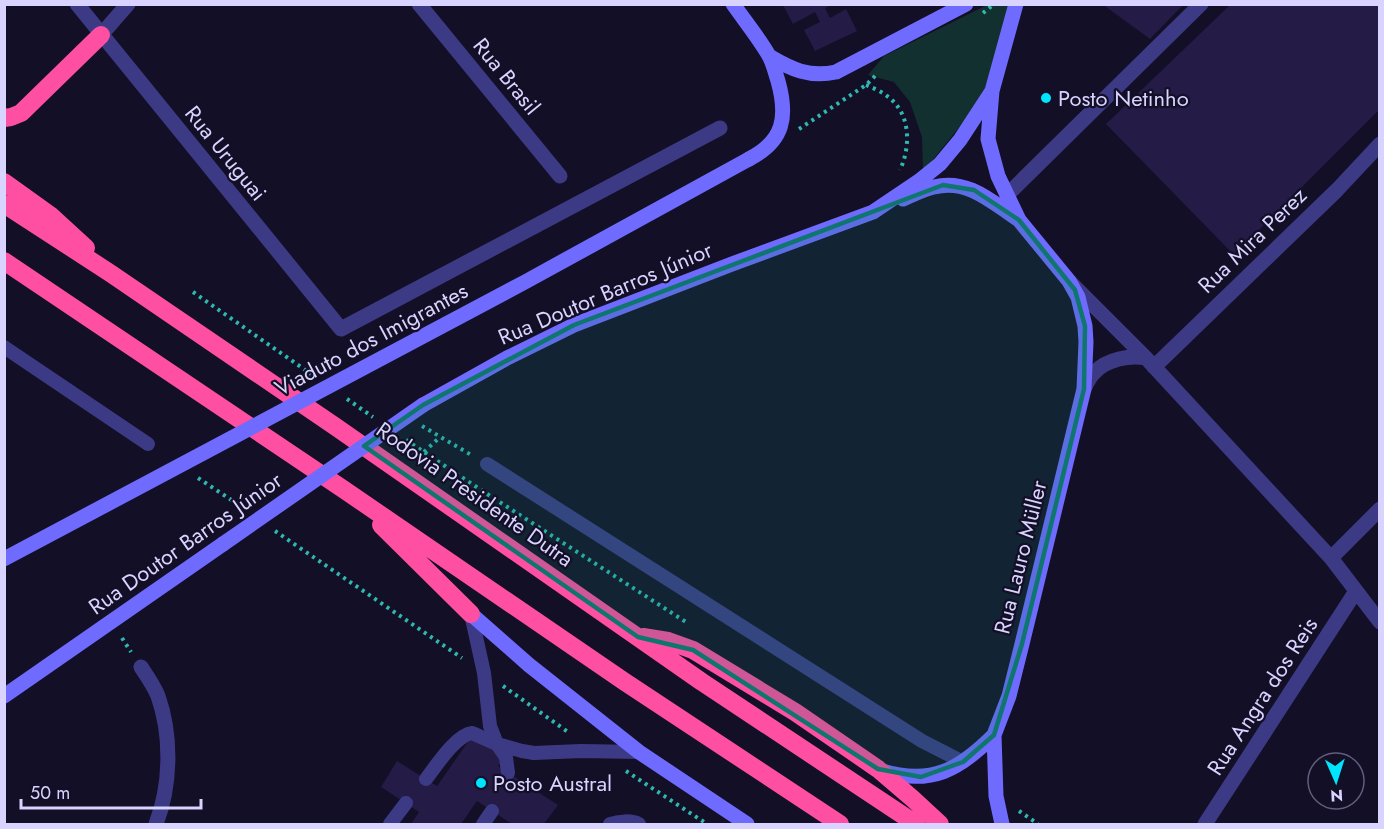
<svg xmlns="http://www.w3.org/2000/svg" width="1384" height="829" viewBox="0 0 1384 829" font-family="Jost,sans-serif">
	<rect width="100%" height="100%" fill="#130f26"/>
	<path fill="#12302f" d="M987,5H1010L982,99L923,172L922,137L910,102L894,82L868,75L884,56Z"/>
	<path fill="#241b47" d="M1102,4H1184L1150,39Z
		M1231,4H1380V109L1234,255L1106,124Z
		M783,5H831L825,8L830,18L846,9L857,31L815,51L804,30L820,22L815,12L793,24Z
		M472,736L505,757L498,766L558,805L544,824H512L477,801L461,824H411L419,812L381,787L397,761L437,786Z"/>
	<g fill="none" stroke-linecap="round" stroke-linejoin="round">
		<path stroke="#2fb8b0" stroke-width="4" stroke-dasharray="3 4.5" stroke-linecap="butt" d="M983,13L994,4
			M866,85C873,88 881,91 887,96C911,113 911,146 900,170
			M799,129L866,85L878,73
			M193,292L311,374
			M347,399L373,417
			M422,426L473,456
			M406,440L481,490L689,624
			M424,452L440,437
			M198,478L242,507
			M275,531L462,658
			M122,638L131,652
			M503,686L568,732
			M626,771L707,824
			M1019,811L1038,824"/>
		<path stroke="#3d3a85" stroke-width="14" d="M4,347L148,444
			M487,464L922,741L963,762
			M471,614L484,673L490,726L497,744L506,757L508,773
			M426,779C436,766 456,735 472,733L497,744L522,751L534,753L581,751L639,752
			M390,824L406,803
			M483,824L492,811
			M610,824C618,821 632,820 639,824"/>
		<path stroke="#3d3a85" stroke-width="15" d="M77,4L341,329L720,128
			M419,4L560,176
			M101,35L128,4
			M1007,195L1201,4
			M1071,283L1146,358L1331,558L1380,622
			M1154,367L1337,190L1380,144
			M1084,389C1087,383 1090,376 1095,372C1107,359 1130,355 1146,358
			M1331,558L1380,509
			M141,667C147,676 154,686 158,696C172,736 171,785 156,824
			M1205,824L1356,591"/>
		<path stroke="#6f6bff" stroke-width="15" d="M733,4C745,21 758,37 768,54C773,62 775,72 778,81C788,117 784,141 749,159
			M769,56C791,69 809,78 836,72L966,4
			M992,91L988,139L998,176L1019,220L1069,281L1078,297L1085,326L1086,342L1084,389L1022,644L1009,696L994,735L996,796L1002,824
			M903,199C913,195 924,189 934,187C968,178 993,203 1019,220
			M423,405L507,358L574,325L732,264L873,212L919,181L940,164L960,140L992,91L1016,4
			M471,614L529,665L639,752L747,824
			M4,696L223,544
			M882,771C932,786 960,769 994,735"/>
		<path stroke="#ff4fa3" stroke-width="18" d="M4,118L11,117L21,113L101,35
			M4,182L50,215L86,248
			M4,204L110,273L336,427L702,682L916,824
			M4,261L343,489L625,682L840,824
			M381,525L471,614
			M643,637L668,641L693,650L795,712L878,769L913,799L940,824"/>
		<path stroke="#6f6bff" stroke-width="15" d="M223,544L423,405
			M4,559L525,282L749,159"/>
	</g>
	<path fill="#0f766e" fill-opacity="0.2" stroke="#0f766e" stroke-width="4.5" stroke-linejoin="round" d="M943,185L974,190L1019,220L1075,290L1085,326L1084,389L1022,644L994,735L963,762L921,777L878,769L693,650L638,637L364,446L423,405L574,325Z"/>
	<g fill="#00e5ff" stroke="#130f26" stroke-width="2">
		<circle cx="1046" cy="98" r="6"/>
		<circle cx="481" cy="783" r="6"/>
	</g>
	<g text-anchor="middle" dominant-baseline="central" stroke-width="4.5" stroke-linejoin="round" paint-order="stroke">
		<g font-size="22" fill="#d9d4ff" stroke="#130f26">
			<text transform="translate(507 76) rotate(51)">Rua Brasil</text>
			<text transform="translate(226 153) rotate(51)">Rua Uruguai</text>
			<text transform="translate(1252 240) rotate(-44)">Rua Mira Perez</text>
			<text transform="translate(605 293) rotate(-23)">Rua Doutor Barros Júnior</text>
			<text transform="translate(371 339) rotate(-28)">Viaduto dos Imigrantes</text>
			<text transform="translate(475 494) rotate(35)">Rodovia Presidente Dutra</text>
			<text transform="translate(185 543) rotate(-35)">Rua Doutor Barros Júnior</text>
			<text transform="translate(1020 557) rotate(-76)">Rua Lauro Müller</text>
			<text transform="translate(1262 696) rotate(-57)">Rua Angra dos Reis</text>
		</g>
		<g font-size="22" fill="#d9d4ff" stroke="#130f26" text-anchor="start">
			<text x="1058" y="98">Posto Netinho</text>
			<text x="493" y="783">Posto Austral</text>
		</g>
	</g>
	<rect width="1384" height="829" fill="none" stroke="#d9d4ff" stroke-width="12"/>
	<g transform="translate(1336 781) rotate(177)"><circle r="28" fill="#130f26" stroke="#625e7d" stroke-width="1.5"/>
	<path d="M0-4.5L10 22L0 15L-10 22Z" fill="#00e5ff"/>
	<text y="-9" font-size="16" font-weight="bold" text-anchor="middle" fill="#d9d4ff">N</text>
	</g>
	<path d="M21 799v9h180v-9" fill="none" stroke="#d9d4ff" stroke-width="3"/>
	<text x="30" y="799" font-size="18" fill="#d9d4ff" stroke="#130f26" stroke-width="4.5" paint-order="stroke">50 m</text>
</svg>
